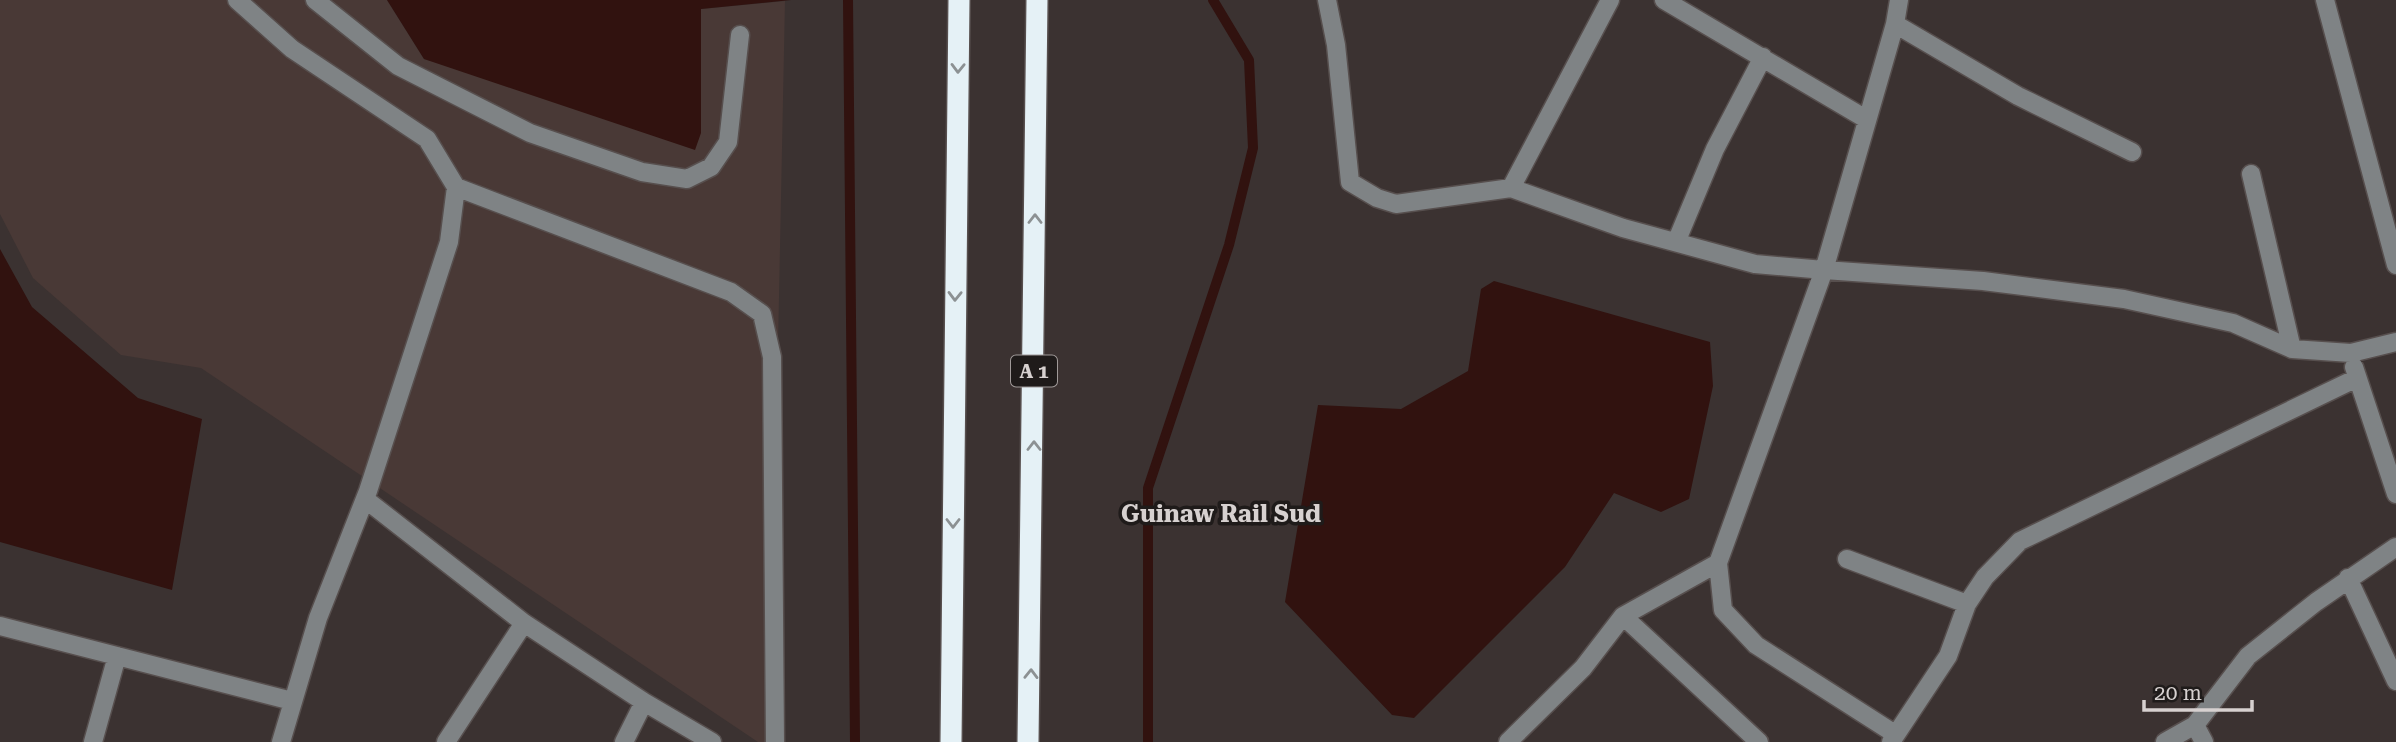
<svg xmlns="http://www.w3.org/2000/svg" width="2396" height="742" viewBox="0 0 2396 742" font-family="'Roboto Serif',serif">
	<rect width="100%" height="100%" fill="#3b3231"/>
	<path fill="#493936" d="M0,0H387L424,59L701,133V9L785,1L770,742H758L201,368L121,355L33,278L0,214Z"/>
	<path fill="#31120f" d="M387,0H791L701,9V133L695,150L424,59Z
		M0,249L32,307L138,398L202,419L172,590L0,542Z
		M1494,281L1710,342L1713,386L1689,499L1661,512L1614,493L1565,567L1414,718L1392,715L1285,602L1318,405L1401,409L1468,371L1481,289Z"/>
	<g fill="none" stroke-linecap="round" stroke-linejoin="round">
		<path stroke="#31120f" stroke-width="10" d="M848,0L855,742
			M1148,742V488L1229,245L1253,148L1249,60L1213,0"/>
		<g stroke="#574f4e" stroke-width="21">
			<path id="minor" d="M237,0L292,49L427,139L456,187L449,242L368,491L318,618L281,742
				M315,0L398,66L530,133L642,172L687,179L711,167L728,142L740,35
				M1327,0L1336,45L1350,182L1377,198L1396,204L1511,188L1623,228L1755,264L1824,270L1718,563L1723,610L1756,645L1895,734
				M1664,0L1866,119
				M1899,0L1895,24L1824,270L1983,281L2124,299L2233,323L2292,349L2351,353L2396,342
				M2325,0L2396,265
				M1895,24L2018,96L2132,152
				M2251,174L2292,349
				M456,187L731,292L762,314L772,357L775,742
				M1511,188L1610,0
				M1677,240L1715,149L1763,57
				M2354,367L2396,494
				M365,499L524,623L644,702L712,742
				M1847,559L1967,604
				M2348,578L2396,681
				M1623,616L1759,742
				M0,626L292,701
				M2195,725L2204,742
				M93,742L117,656
				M446,742L524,623
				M624,742L644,702
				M1508,742L1583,668L1623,616L1718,563
				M1891,742L1948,656L1967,604L1985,577L2020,541L2357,378
				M2165,742L2195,725L2248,656L2316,602L2396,547"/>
		</g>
		<g stroke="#574f4e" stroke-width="24">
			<path id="highway" d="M951,742L959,0
				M1028,742L1037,0"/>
		</g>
		<use href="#minor" stroke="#7f8385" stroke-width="18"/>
		<use href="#highway" stroke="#e5f1f6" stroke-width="21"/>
	</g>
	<defs><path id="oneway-chevron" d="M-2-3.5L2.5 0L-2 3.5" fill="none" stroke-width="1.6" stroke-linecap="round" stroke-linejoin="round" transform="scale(1.75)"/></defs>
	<g stroke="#8c9193">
		<use href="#oneway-chevron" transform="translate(958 68) rotate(91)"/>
		<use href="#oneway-chevron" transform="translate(1035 219) rotate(-90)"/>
		<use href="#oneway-chevron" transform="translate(955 296) rotate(91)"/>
		<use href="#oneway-chevron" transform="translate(1034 446) rotate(-90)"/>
		<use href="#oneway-chevron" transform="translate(953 523) rotate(90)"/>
		<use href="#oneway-chevron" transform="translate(1031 674) rotate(-89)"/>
	</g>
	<g text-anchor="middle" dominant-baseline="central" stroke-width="7" stroke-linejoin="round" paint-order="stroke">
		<rect fill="#1f1b1a" stroke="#a09a99" stroke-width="2" x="1011" y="355.5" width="46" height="31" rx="5"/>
		<g font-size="19" font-weight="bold" fill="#d7d1d0">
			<text x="1034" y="371">A 1</text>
		</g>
		<g font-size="24" font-weight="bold" fill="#d7d1d0" stroke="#1f1b1a">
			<text x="1221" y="514">Guinaw Rail Sud</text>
		</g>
	</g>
	<path d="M2144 700v10h108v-10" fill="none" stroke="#d7d1d0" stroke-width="3.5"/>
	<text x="2154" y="700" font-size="21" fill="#d7d1d0" stroke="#1f1b1a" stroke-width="5" paint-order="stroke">20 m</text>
</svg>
